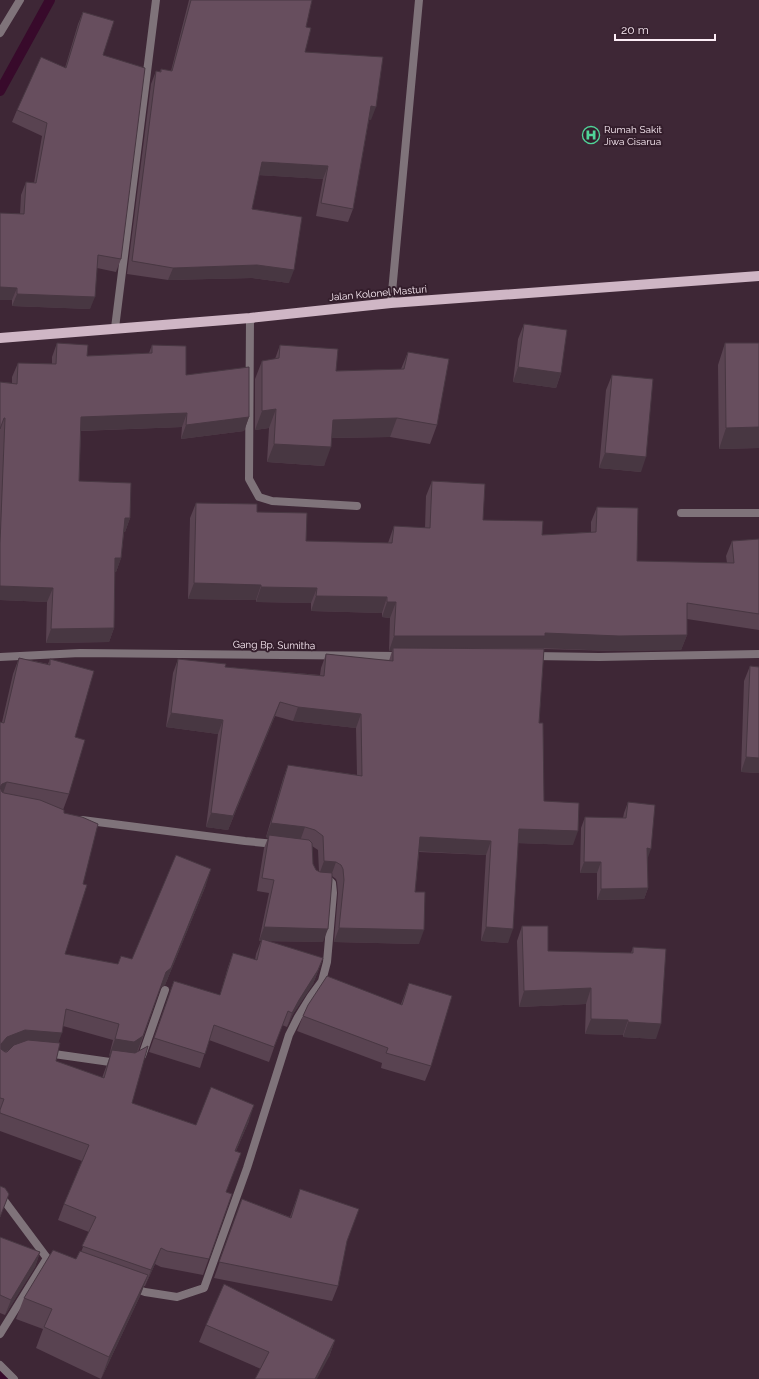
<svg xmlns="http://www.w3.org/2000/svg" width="759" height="1379" viewBox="0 0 759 1379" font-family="Raleway,sans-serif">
	<rect width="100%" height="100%" fill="#3e2736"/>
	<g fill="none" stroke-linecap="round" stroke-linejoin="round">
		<path stroke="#380a2b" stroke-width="10" d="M0,91L50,0
			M0,1373L6,1379"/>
		<path stroke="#7f737a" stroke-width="8" d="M0,33L20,0
			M391,303L419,0"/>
		<path stroke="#7f737a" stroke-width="8" d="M250,318L249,479L259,497L272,501L357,506
			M115,328L156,0
			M681,513H759
			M534,656L599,657L759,654
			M0,657L80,653L400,656
			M82,820L245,841L275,844
			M47,1053L117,1063
			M140,1057L142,1056L165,990
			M0,1195L47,1258
			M133,1288L145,1292L177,1297L204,1288L247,1168L289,1035L298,1017L311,996L322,981L327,962L333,893L332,883L330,881L323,880
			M0,1334L47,1258L58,1262
			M0,1365L14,1379"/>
		<path stroke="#cfb6c5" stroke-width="10" d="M0,338L250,318L391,303L759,276"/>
	</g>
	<path fill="#594351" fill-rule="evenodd" d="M189,0H312L306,27L305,52L371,120L369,119L353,209L348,222L316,216L323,179L259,175L252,209L289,283L252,278L168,280L127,274L151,84L156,71L160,72L161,69L171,71Z
		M83,12L103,55L121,259L116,272L97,268L90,309L12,306V300H0V213L20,214L21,195L26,182L34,183L42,136L12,122L17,110L65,68L78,24Z
		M524,324L561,373L556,388L513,382L518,339Z
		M57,343L87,356L149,353L152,345L186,375L249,417L244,431L181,439L182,427L81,431L79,481L130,518L125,532H124L121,558L116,572H115L114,628L109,642L46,643L47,602L0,600V382L12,383V377L18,363L52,364V357Z
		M725,343H759V448L719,449L718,365Z
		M280,345L336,371L401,369L408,352L437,425L430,444L390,437L331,438L324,466L267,462L269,428L255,430V379L262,361L275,359Z
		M612,375L641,472L599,468L606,390Z
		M432,481L483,520L542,535L591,532V522L597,507L637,561L727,563L726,556L732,541L759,539V630L687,619V635L681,650L614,651L544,649L539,723L544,801L573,845L518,843L508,943L481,941L486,855L419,852L415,892L419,944L334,942L338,893L337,882L336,879L332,876L323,942L266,941L323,958L313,984L293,1014L287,1027L282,1025L269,1062L209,1040L200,1068L149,1052L174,981L220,995L228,967L233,953L255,960L256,954L261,941H259L269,893L257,891L264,848L268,838L266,837L283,779L288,765L357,775L356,728L293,721L275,716L228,830L206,827L218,734L166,727L173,673L178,659L225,667L320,675L321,668L326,654L389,661L392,651H389L390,618L382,617V613L311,611V603L256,602V600L188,599L190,518L196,503L257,512L306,541L388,543L394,526L425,528L426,496ZM312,846L318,850L319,872L316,870L313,864Z
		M19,658L48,664L50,659L75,737L69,794L63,810L65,954L118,964L121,956L132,959L206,885L165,985L160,988L138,1052L132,1103L196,1125L249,1121L236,1151L241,1153L226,1192L232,1194L203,1275L161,1267L155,1264L145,1286H144L140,1296L101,1379L36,1348L43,1329L16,1319L24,1298L76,1259L81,1252L89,1232L58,1220L64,1204L82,1161L0,1131V722H2L13,674ZM63,1026L113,1040L109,1056H110L102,1078L56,1061L58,1043Z
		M750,666L759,667V773L741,772L744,681Z
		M628,802L647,860L648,888L644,899L597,900V873H580L581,828L585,817L623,818L624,813Z
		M522,926L548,951L631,953L633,947L656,1039L623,1037V1035L585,1034L586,1004L519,1007L517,941Z
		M409,983L431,1066L425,1081L381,1068L382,1063L297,1031L303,1016L401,1004Z
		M300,1189L347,1241L338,1286L332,1301L214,1278L242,1199L290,1217Z
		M0,1237L40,1252L35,1267L5,1315L0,1313Z
		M206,1325L335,1340L329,1357L261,1369L199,1342Z"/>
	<path fill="#483742" d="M371,106L376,107L371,120L366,119Z
		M262,162L328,166L323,179L257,175Z
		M257,265L294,270L289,283L252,278L168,280L173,268Z
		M0,287L17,288L12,300H0Z
		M17,294L95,297L90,309L12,306Z
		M518,367L561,373L556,388L513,382Z
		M276,409L269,428L255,430L262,411Z
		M187,413L182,427L76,431L81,417Z
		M249,417L244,431L181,439L186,425Z
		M397,418L390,437L326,438L333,420Z
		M759,427V448L719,449L726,428Z
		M274,444L331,447L324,466L267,462Z
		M605,453L646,457L641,472L599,468Z
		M125,518H130L125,532H120Z
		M115,558H121L116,572H110Z
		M194,583L261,585L256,600L188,599Z
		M0,586L53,588L47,602L0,600Z
		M261,587L317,588L311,603L256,602Z
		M316,596L387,597L382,613L311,611Z
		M387,602H396L390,618L382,617Z
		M114,628L109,642L46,643L51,629Z
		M545,633L687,635L681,650L614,651L540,648H393L392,651H389L394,636Z
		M280,702L275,716L228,830L206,827L211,813Z
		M298,707L361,714L356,728L293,721Z
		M171,713L223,720L218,734L166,727Z
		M746,757L759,758V773L741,772Z
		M7,782L1,799L0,788L2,784Z
		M271,823L305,827L300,841L269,835L268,838L266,837Z
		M519,829L578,831L573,845L514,843Z
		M420,837L491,841L486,855L415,851Z
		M647,848L651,849L647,860Z
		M324,861L336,862L331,876L319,875Z
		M584,862H601L597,873H580Z
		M211,869L206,885L165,985L160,988L166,972Z
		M648,888L644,899L597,900L601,889Z
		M264,927L328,929L323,942L259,941Z
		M486,927L513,929L508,943L481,941Z
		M339,928L424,930L419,944L334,942Z
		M323,958L313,984L293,1014L287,1027L292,1013L299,1000Z
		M591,988L586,1004L519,1007L524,991Z
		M591,1019L628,1020L623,1035L585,1034Z
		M628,1022L661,1024L656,1039L623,1037Z
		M25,1030L62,1033L56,1049L19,1046L1,1053L0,1054L1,1044L7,1037Z
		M143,1036L137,1052L128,1058L112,1050L110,1056H109L115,1039Z
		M254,1105L249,1121L229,1167L235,1151Z
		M161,1248L155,1264L145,1286L151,1270Z
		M40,1252L35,1267L5,1315L11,1300Z
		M148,1275L140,1296L101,1379L109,1357Z
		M335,1340L329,1357L317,1379H315Z"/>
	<path fill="#674e5e" stroke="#483742" d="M191,0H312L306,27L311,28L305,52L383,57L376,107L371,106L353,209L321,203L328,166L262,162L252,209L302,217L294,270L257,265L173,268L132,261L156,71L161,72V69L172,71Z
		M83,12L114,21L103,55L145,68L121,259L98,255L95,297L17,294V288L0,287V213L24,214L26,182L36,183L47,123L17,110L41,57L66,68Z
		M524,324L567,330L561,373L518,367Z
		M57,343L88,345L87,356L152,353V345L186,346V375L249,367V417L186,425L187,413L81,417L79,481L131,483L130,518H125L121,558H115L114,628L51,629L53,588L0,586V543L5,418H4L0,429V382L17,384L18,363L56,364Z
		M725,343H759V427L726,428Z
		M280,345L338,349L336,371L404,369L408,352L449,359L437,425L397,418L333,420L331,447L274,444L276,409L262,411V361L279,358Z
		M612,375L653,379L646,457L605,453Z
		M432,481L485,484L483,520L543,521L542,535L596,532L597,507L638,508L637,561L734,563L732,541L759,539V614L687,603V635L619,636L545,633V636H394L396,602H387V597L316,596L317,588L261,587V585L194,583L196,503L257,504V512L307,513L306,541L392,543L394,526L430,528Z
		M393,648L544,649L539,723H543L544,801L579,803L578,831L519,829L513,929L486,927L491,841L420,837L415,892H425L424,930L339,928L344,880L343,869L341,865L336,862L324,861L323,836L315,830L305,827L271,823L288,765L362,776L361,714L298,707L280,702L233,816L211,813L223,720L171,713L178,659L226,664L225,667L324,676L326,654L393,661Z
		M19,658L50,665V659L94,671L75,737L85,740L69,794L7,782L2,784L0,787L2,792L4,793L40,800L64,810V813L82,817L98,824L83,884L87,885L65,954L118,964L121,956L132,959L176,855L211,869L171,968L166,972L143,1036L134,1042L115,1039L119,1024L66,1009L62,1033L25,1030L7,1037L1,1044V1049L5,1052H7L14,1045L28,1040L60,1043L56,1061L104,1078L112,1050L135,1053L148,1046L132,1103L196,1125L211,1087L254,1105L235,1151L241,1153L226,1192L232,1194L209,1259L167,1251L161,1248L151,1270L82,1246L96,1217L64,1204L89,1145L0,1113V1110L4,1099L0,1098V722L4,723Z
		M750,666L759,667V758L746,757Z
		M628,802L655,805L651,849L647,848L648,888L601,889V862H584L585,817L626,818Z
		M269,835L309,840L312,843L313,864L316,870L320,872L332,873V880L328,929L264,927L274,880L262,878Z
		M522,926H548V951L633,953V947L666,949L661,1024L628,1022V1020L591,1019V988L524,991Z
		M262,939L323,958L318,970L299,1000L292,1013L288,1011L274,1047L214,1025L205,1054L154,1038L174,981L220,995L233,953L257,960Z
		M327,976L402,1005L409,983L452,996L431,1066L386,1053L388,1048L303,1016L308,1005Z
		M0,1186L5,1188L9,1194L0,1217Z
		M300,1189L359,1209L347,1241L338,1286L219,1262L242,1199L291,1218Z
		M0,1237L40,1252L11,1300L0,1295Z
		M53,1250L76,1259L80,1251L148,1275L109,1357L44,1327L52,1309L24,1298Z
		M224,1284L335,1340L315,1379H255L269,1352L206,1325Z"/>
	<defs>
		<g id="hospital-ring" transform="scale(0.9)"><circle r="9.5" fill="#341e2c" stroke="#50d398" stroke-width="1.5"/><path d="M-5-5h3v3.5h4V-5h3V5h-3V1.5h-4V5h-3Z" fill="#50d398"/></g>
	</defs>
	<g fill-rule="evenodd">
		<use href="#hospital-ring" x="591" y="135"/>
	</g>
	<g text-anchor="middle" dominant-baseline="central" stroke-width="4" stroke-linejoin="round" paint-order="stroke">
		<g font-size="10" fill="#fcedf6" stroke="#341e2c" text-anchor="start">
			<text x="604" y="129">Rumah Sakit<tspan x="604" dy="12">Jiwa Cisarua</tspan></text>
		</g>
		<g font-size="10" fill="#fcedf6" stroke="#341e2c">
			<text transform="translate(378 293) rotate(-5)">Jalan Kolonel Masturi</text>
			<text transform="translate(274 645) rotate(1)">Gang Bp. Sumitha</text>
		</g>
	</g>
	<path d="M615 34v6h100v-6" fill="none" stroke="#fcedf6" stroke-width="2"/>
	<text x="621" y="34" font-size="12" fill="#fcedf6" stroke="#341e2c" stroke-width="3" paint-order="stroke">20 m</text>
</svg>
